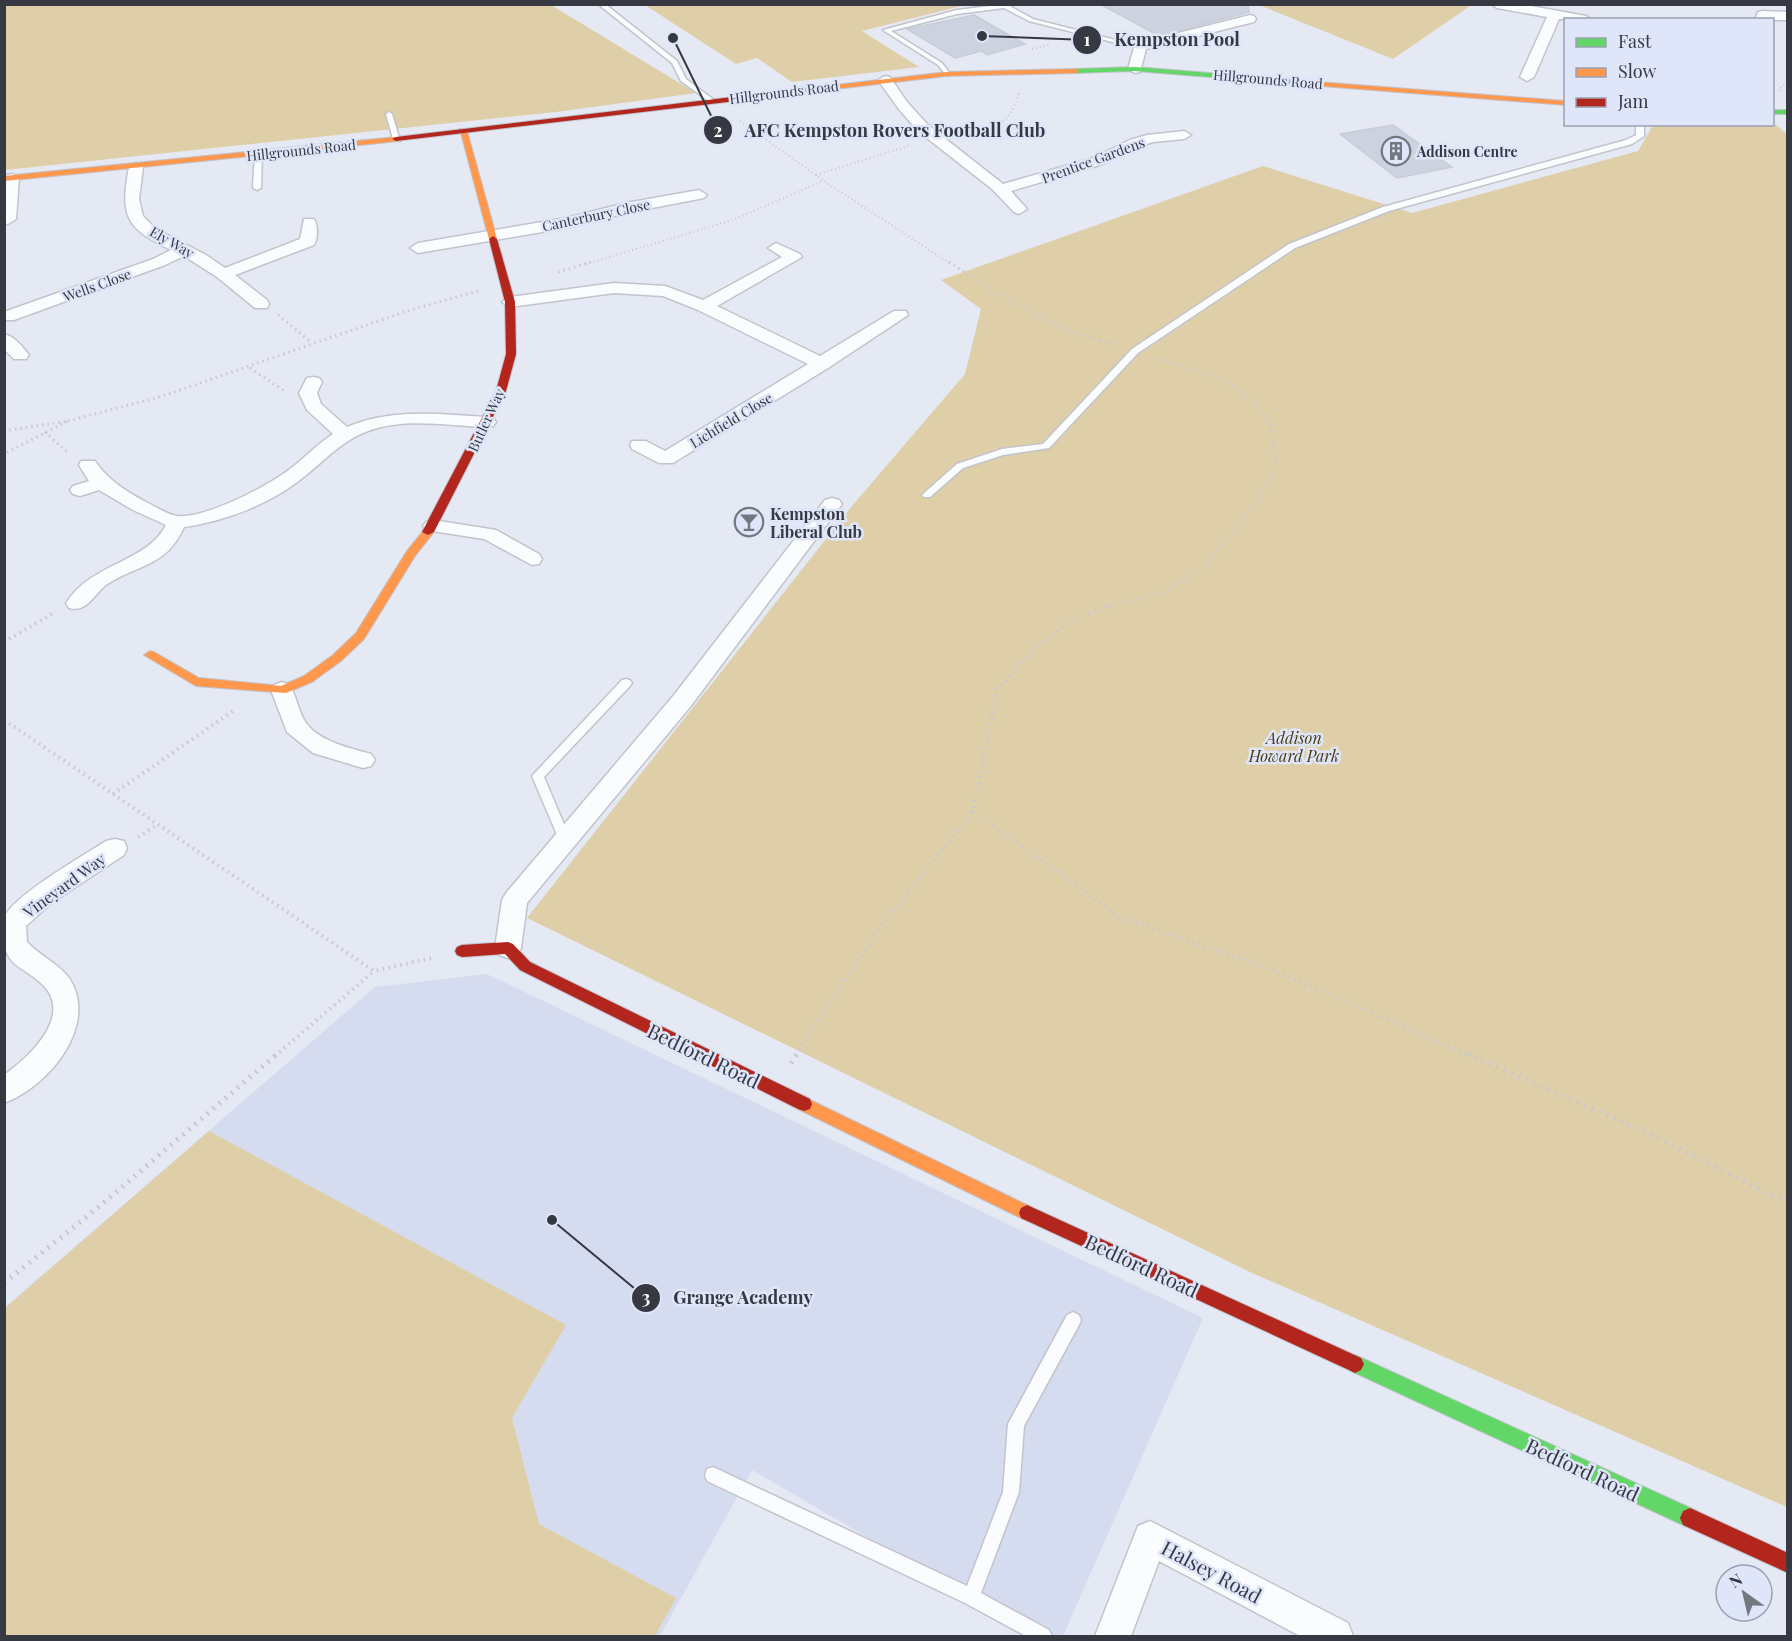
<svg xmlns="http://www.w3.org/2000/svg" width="1792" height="1641" viewBox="0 0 1792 1641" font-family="'Playfair Display',serif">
	<rect width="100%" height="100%" fill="#e5e9f4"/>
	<path fill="#d5dcef" d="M487,974L1203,1318L1063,1636H1036L752,1470L660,1636H5L4,1308L375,987Z"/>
	<path fill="#dfcfa8" d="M1473,4L1393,59L1259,5V4Z
		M4,5H551L696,93L556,112L5,170Z
		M645,5H965L862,31L919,67L792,82L757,58L736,64Z
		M1775,124L1787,134V1507L1252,1273L527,918L852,506L965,374L981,309L941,280L1263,166L1412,213L1638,151L1653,125Z
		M209,1131L566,1325L512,1418L539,1524L676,1598L655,1636H5V1308Z"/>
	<path fill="#cdd2e1" stroke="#c9ccd5" stroke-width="1.5" d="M1100,4H1248L1249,12L1159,36Z
		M974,15L1025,44L987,55L982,51L955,58L907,29Z
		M1393,125L1452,167L1397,178L1340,134Z"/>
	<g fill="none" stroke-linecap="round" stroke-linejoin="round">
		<g stroke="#c1c4cc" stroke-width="3">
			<path id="lane" d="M598,4H605L677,61L686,79L714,100V102H710L681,81L672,63Z
				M1006,4L1033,19L1143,47L1140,49L1029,21L1004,8L957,14L891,31L942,63L950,74L947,76L938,65L883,30L957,10Z
				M389,112L392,114L400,141L393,139L386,114Z
				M1636,124H1644V136L1632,144L1389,211L1295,248L1138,353L1049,448L1003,455L963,468L930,497H924L922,495L957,464L1002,449L1043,444L1132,349L1289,244L1383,207L1626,140L1636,135Z
				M255,152L262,154L261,188L257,190L253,188Z
				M626,679L630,680L632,683L630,686L544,777L571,841L569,844H561L532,776L622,680Z
				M1073,1312L1079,1315L1081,1320L1079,1325L1024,1426L1019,1492L981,1593L1049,1630L1052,1636H1026L965,1603L707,1481L705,1475L707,1469L713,1467L967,1586L1003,1492L1008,1424L1067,1315Z"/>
		</g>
		<g stroke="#c1c4cc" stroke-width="3">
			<path id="street" d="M1491,4H1520L1586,16L1592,20L1559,19L1534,77L1527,81L1520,77L1547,17L1497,8Z
				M1762,11L1788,12V20H1755L1758,12Z
				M1250,15L1254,16L1256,19L1254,22L1146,49L1140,72L1135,73L1128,69L1135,44Z
				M885,76L890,77L907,102L928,125L1003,184L1093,158L1130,140L1147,135L1184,131L1191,135L1184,139L1153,142L1140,146L1103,164L1011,191L1027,209L1019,214L1014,212L992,189L918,131L898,108L878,80Z
				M136,163L143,167L139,199L143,216L156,229L206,255L225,268L300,239L304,219H314C318,225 318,239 314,245L235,275L267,300L269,304L267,308H255L217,277L184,256L165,265L14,320H4V312L153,259L171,250C125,228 120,216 129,167Z
				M12,174L19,178L16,219L8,224L4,223V179L7,175Z
				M699,190L707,195L704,198L626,213L566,228L418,253L410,248L418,243L566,218L626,203Z
				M776,243L800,254L802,257L717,306L820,356L894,311H906L908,315L828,368L673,463H659L632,449L630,445L632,441H646L665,451L808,364L698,310L663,296L614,293L510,307L502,302L510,297L614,283L665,286L703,300L782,257L768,248Z
				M4,334C14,336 23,347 29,355L26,359H14L4,349Z
				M313,377L319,378L322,382L317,393L321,404L347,427C392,408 439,414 487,417L493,418L496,422L493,426L487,427C449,426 405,417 368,431C343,440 326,459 305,476C272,503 227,521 184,527C180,536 175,544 168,551C151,567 126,571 106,585C93,595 87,613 69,608L66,603C92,562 147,563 166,525L133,510L99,490L80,496L73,494L70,490L73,486L89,481L79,465L81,461H95C108,480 124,490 144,501C154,506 166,514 177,516C205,519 268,486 290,469C305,458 317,444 333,434L307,410L299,393L307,378Z
				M832,498L839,500L842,504L839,508L690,707L527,903L521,948L517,955L508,958L499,955L495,948L502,900L506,893L674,695L825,500Z
				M433,520L496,530L539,554L542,559L539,564L532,565L484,539L426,530L423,526L426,522Z
				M282,682L290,685C296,696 298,709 304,720C316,741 350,748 371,754L375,760L371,766L363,768L313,753L287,732L271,690L274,685Z
				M115,839L124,841L127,848L124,855L53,902L26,926L27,942C40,956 58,963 69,978C100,1025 48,1087 4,1103V1075C28,1058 73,1017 44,986C25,966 4,968 4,936C4,930 3,922 5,917C11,897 86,854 106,841Z
				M1150,1521L1348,1623L1353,1636H1300L1159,1561L1131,1636H1095L1138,1526Z"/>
		</g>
		<g stroke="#c1c4cc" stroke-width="2">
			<path id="fast" d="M1135,67L1308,81L1312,83L1308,85L1135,71L1074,73L1070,71L1074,69Z
				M1772,110H1788V114H1772Z
				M1355,1355L1697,1511L1700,1518L1697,1525L1690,1528L1683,1525L1349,1370L1346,1364L1349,1358Z"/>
		</g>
		<g stroke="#c1c4cc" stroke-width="2">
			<path id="slow" d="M1074,69H1077V73L947,76L784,95L780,93L784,91L947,72Z
				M1305,81L1566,101V105L1308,85H1305Z
				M460,129L467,131L497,239L496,241L489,239Z
				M396,137H399V141L4,181V176Z
				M428,529L434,532L415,556L364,639L341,661L312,682L286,693L196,686L144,655L150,651L154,652L199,678L281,686L304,676L333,655L356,633L407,551L424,530Z
				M804,1097L1033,1208L1035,1213L1033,1218L1027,1221L1021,1218L798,1109L796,1104L798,1099Z"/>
		</g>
		<g stroke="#c1c4cc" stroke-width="2">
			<path id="jam" d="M784,91H787V95L396,141L392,139L396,137Z
				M493,236L497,239L515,302L516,354L506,391L434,532L428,535L422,532L496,391L506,354L505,302L489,239Z
				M508,942L513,944L530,962L810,1099L812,1104L810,1109L804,1111L798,1109L520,970L505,954L462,957L457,955L455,951L457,947L462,945Z
				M1027,1205L1361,1358L1364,1364L1361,1370L1355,1373L1349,1370L1021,1218L1019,1213L1021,1208Z
				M1690,1508L1788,1553V1573L1683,1525L1680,1518L1683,1511Z"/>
		</g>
		<path stroke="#c8c9ce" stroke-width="2" stroke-dasharray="1 3" stroke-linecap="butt" d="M1032,49L1051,44
			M1780,91L1779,89L1788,82
			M740,121L824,181L951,264
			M965,134C996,127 1010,126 1019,92
			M816,175L911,145
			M586,264L733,220L823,181"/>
		<path stroke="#c8c9ce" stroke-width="3" stroke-dasharray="1.5 4" stroke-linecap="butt" d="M949,262L993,291L1066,330L1115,345
			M558,272L591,262
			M278,315L312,343
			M250,368L286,392
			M68,421L163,396L407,311L481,290
			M4,431L68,421L4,454
			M45,432L69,454
			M1103,607L1167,591L1205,566L1258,500L1277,462C1274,447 1273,430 1266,417C1245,381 1193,370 1157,358"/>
		<path stroke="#c8c9ce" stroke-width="4" stroke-dasharray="1.5 4.5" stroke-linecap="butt" d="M4,642L55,612
			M4,720L374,971L432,958
			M113,794L233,711
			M973,811L1120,917L1268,968L1471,1056
			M138,837L157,825
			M275,1056L374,971
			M796,1056L882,925L973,811L997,690L1034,649L1072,620L1107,606"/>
		<path stroke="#c8c9ce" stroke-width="5" stroke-dasharray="2 6" stroke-linecap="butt" d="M1467,1054L1653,1135L1788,1204
			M791,1063L797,1054
			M4,1283L100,1206L277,1054"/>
		<use href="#lane" fill="#fbfcfd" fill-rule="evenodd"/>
		<use href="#street" fill="#fbfcfd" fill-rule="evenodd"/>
		<use href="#fast" fill="#63d668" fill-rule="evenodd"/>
		<use href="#slow" fill="#ff974d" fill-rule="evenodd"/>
		<use href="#jam" fill="#b3261e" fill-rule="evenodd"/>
	</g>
	<defs>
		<g id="building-ring" transform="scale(1.5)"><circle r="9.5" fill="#dfe6fa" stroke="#737780" stroke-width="1.5"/><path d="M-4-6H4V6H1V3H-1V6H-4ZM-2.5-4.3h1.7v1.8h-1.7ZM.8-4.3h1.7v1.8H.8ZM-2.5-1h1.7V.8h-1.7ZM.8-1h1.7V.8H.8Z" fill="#737780"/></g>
		<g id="bar-ring" transform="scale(1.5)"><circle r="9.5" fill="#dfe6fa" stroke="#737780" stroke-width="1.5"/><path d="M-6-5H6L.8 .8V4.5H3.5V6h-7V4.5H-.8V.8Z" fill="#737780"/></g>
	</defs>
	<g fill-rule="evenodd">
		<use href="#building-ring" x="1396" y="151"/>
		<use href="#bar-ring" x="749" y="522"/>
	</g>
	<g text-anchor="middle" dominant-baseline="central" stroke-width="5" stroke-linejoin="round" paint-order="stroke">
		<g font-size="14" fill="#363941" stroke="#dfe6fa">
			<text transform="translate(1268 79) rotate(5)">Hillgrounds Road</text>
			<text transform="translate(784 92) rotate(-7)">Hillgrounds Road</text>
			<text transform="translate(301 150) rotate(-6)">Hillgrounds Road</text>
			<text transform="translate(1093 160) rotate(-20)">Prentice Gardens</text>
			<text transform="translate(596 215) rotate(-12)">Canterbury Close</text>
			<text transform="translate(172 242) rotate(30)">Ely Way</text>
			<text transform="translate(97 285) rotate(-20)">Wells Close</text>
			<text transform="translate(486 420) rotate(-65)">Butler Way</text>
			<text transform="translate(731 420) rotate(-31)">Lichfield Close</text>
		</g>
		<g font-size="14" font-weight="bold" fill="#363941" stroke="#dfe6fa" text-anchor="start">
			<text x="1417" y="151">Addison Centre</text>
		</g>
		<g font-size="16" font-weight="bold" fill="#363941" stroke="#dfe6fa" text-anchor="start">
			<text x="770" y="513">Kempston<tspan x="770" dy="18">Liberal Club</tspan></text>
		</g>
		<g font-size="16" font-style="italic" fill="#48390e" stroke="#dfe6fa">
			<text x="1294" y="737">Addison<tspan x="1294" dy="18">Howard Park</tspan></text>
		</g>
		<g font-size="16" fill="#363941" stroke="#dfe6fa">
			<text transform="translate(64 885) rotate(-36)">Vineyard Way</text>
		</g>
		<g font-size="20" fill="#363941" stroke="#dfe6fa">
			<text transform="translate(704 1055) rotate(26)">Bedford Road</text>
			<text transform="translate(1142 1265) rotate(25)">Bedford Road</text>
			<text transform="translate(1583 1469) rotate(25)">Bedford Road</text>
			<text transform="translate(1212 1571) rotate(28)">Halsey Road</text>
		</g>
	</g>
	<path fill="none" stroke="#363941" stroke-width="2" d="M982 36L1087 40M673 38L718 130M552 1220L646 1298"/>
	<g fill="#363941" stroke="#dfe6fa" stroke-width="2">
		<circle cx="982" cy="36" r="6"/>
		<circle cx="673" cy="38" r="6"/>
		<circle cx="552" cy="1220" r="6"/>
		<circle cx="1087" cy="40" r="15"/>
		<circle cx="718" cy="130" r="15"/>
		<circle cx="646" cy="1298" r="15"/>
	</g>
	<g font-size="18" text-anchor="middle" font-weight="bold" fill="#fff">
		<text x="1087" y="46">1</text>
		<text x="718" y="137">2</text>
		<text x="646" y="1304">3</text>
	</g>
	<g font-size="18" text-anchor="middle" font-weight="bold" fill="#363941" stroke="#dfe6fa" stroke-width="5" stroke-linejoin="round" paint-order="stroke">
		<text x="1177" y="46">Kempston Pool</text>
		<text x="895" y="137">AFC Kempston Rovers Football Club</text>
		<text x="743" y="1304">Grange Academy</text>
	</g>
	<rect width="1792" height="1641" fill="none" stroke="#363941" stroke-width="12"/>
	<rect x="1564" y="18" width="210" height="108" fill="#dfe6fa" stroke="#9ba1b0" stroke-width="1.5"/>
	<rect x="1576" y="38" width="30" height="9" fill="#63d668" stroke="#9ba1b0" stroke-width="1.5"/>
	<text x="1618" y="48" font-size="18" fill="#363941">Fast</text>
	<rect x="1576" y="68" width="30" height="9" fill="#ff974d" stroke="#9ba1b0" stroke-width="1.5"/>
	<text x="1618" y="78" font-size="18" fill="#363941">Slow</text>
	<rect x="1576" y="98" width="30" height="9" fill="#b3261e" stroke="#9ba1b0" stroke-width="1.5"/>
	<text x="1618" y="108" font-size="18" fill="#363941">Jam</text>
	<g transform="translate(1744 1593) rotate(326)"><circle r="28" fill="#dfe6fa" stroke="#9ba1b0" stroke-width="1.5"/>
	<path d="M0-4.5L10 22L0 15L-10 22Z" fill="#737780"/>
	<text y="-9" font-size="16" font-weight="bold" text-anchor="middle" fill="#363941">N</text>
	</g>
</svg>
